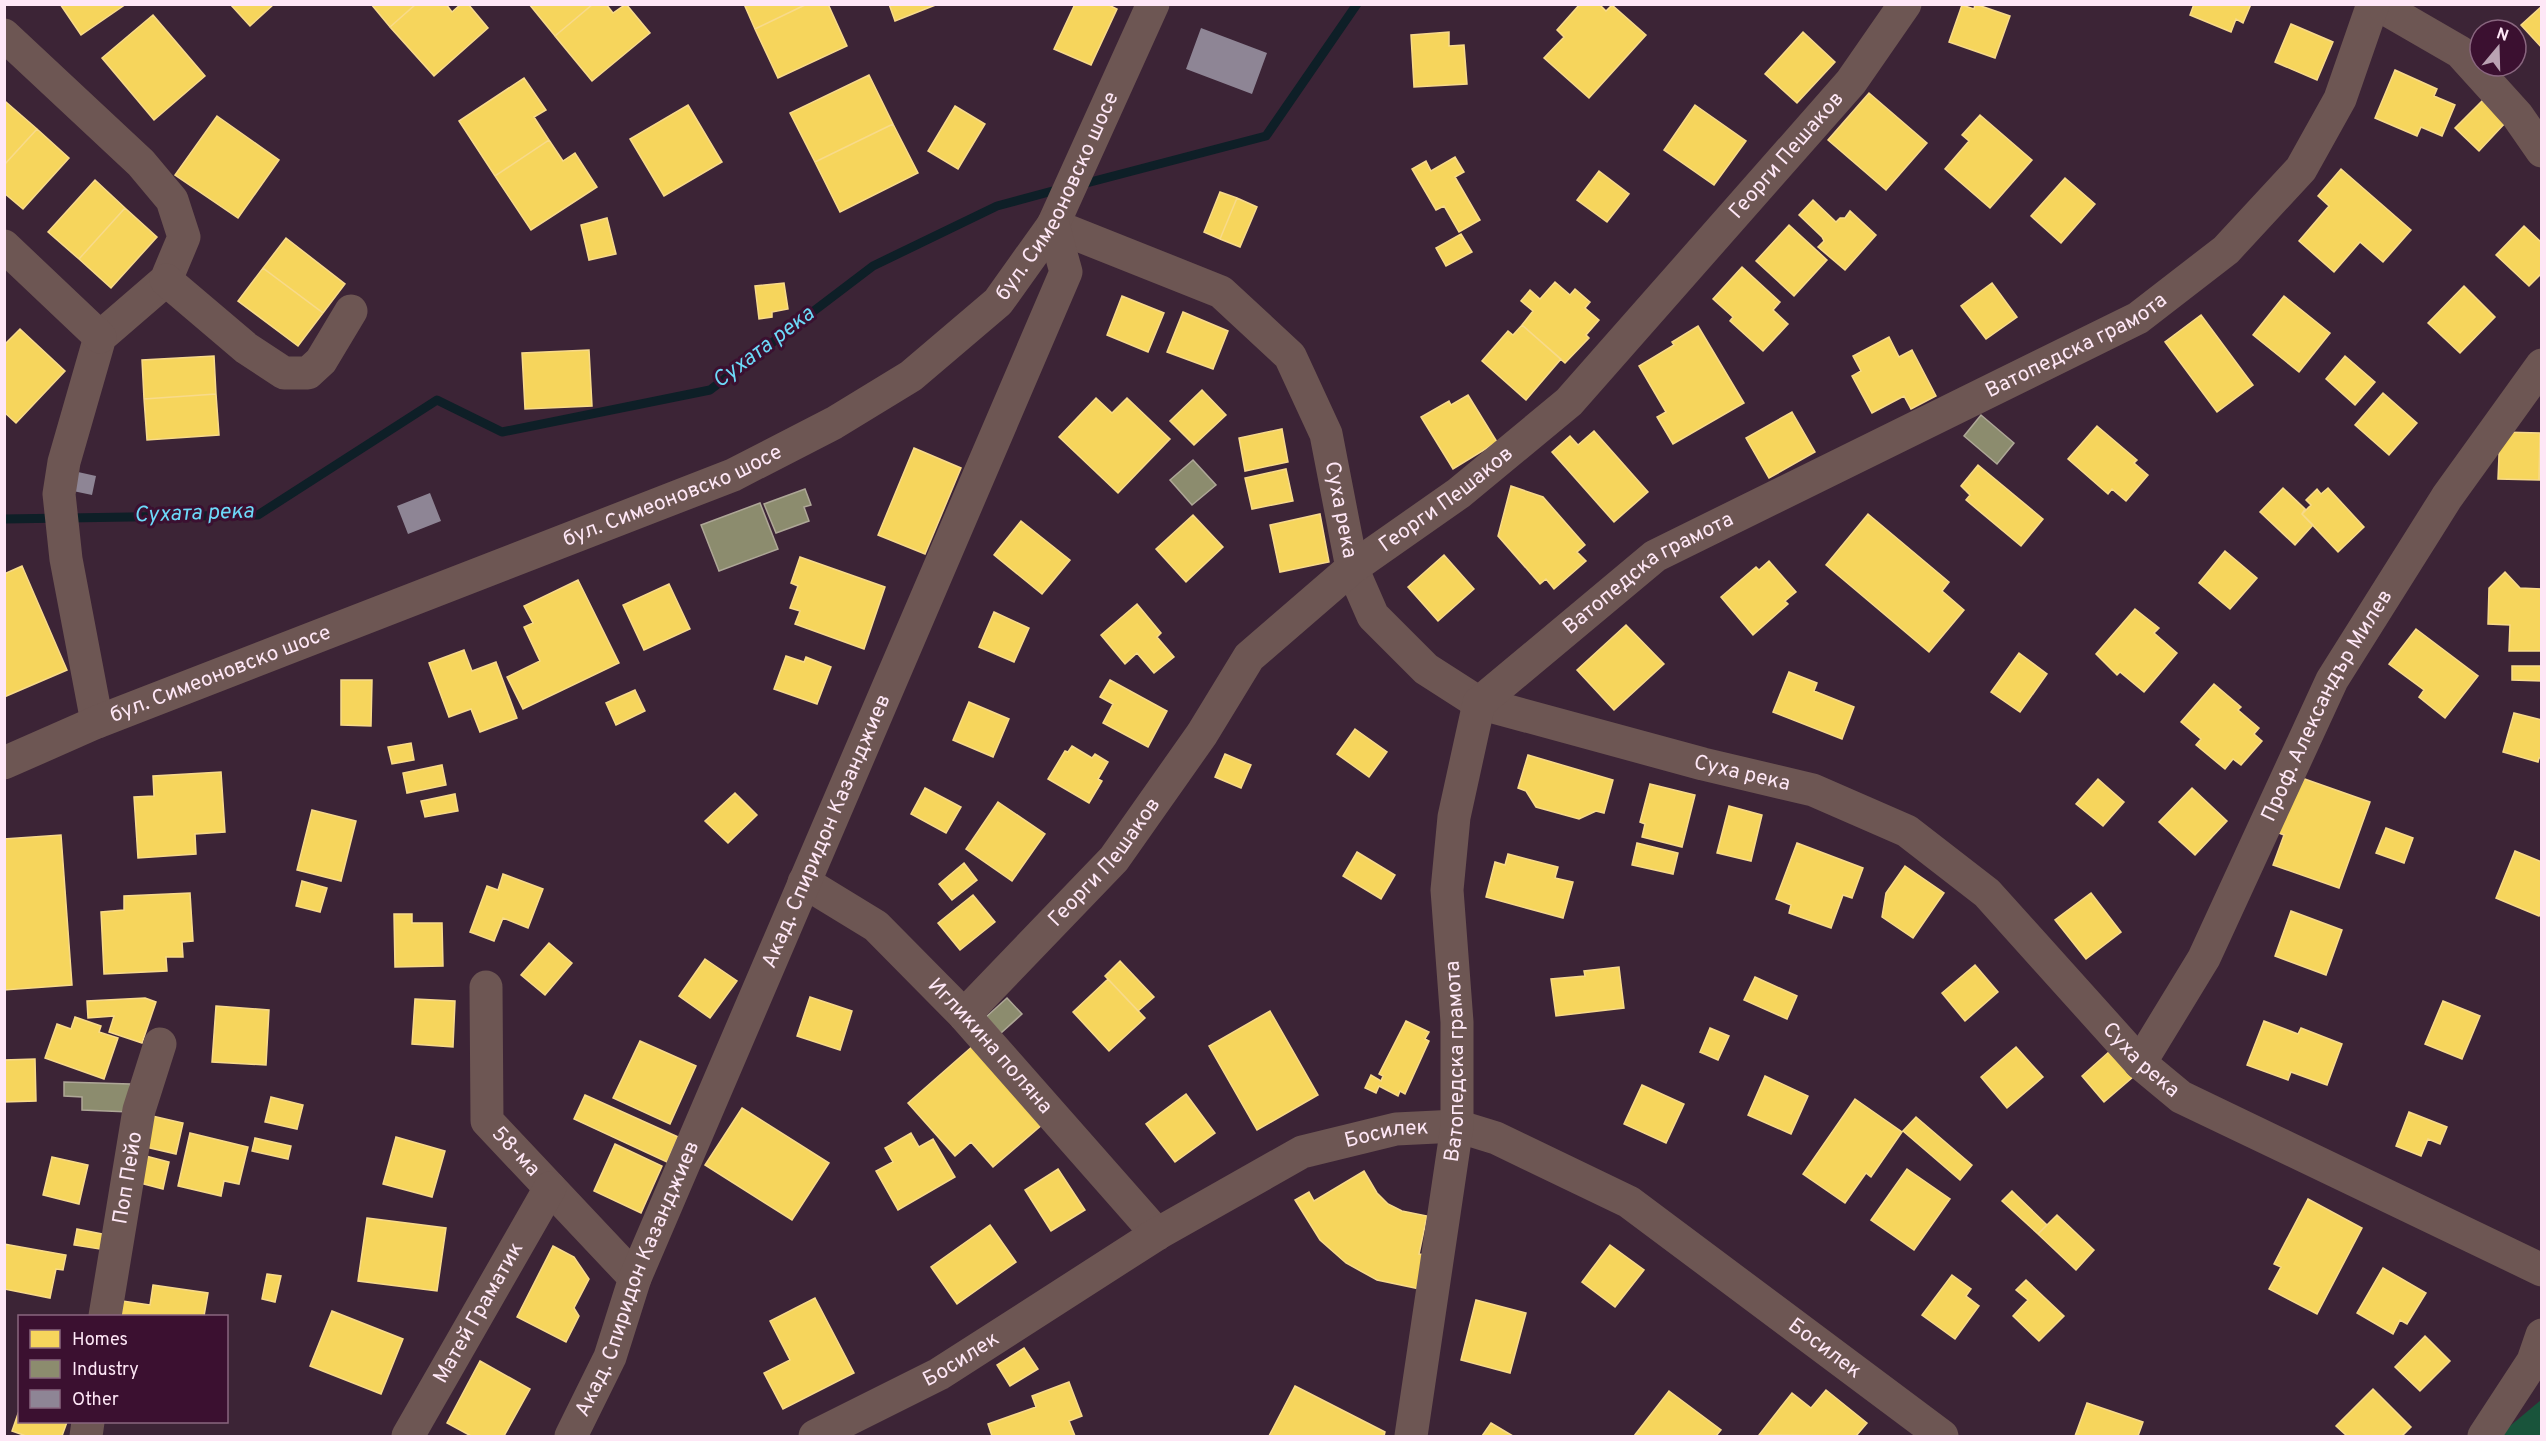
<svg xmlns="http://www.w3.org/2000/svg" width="2546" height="1441" viewBox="0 0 2546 1441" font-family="Overpass,sans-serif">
	<rect width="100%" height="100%" fill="#3c2436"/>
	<path fill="#19543b" d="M2541,1400V1436H2498Z"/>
	<path fill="#f6d55c" stroke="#f8da8a" stroke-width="1.5" d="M60,4H126L81,35Z
		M230,4H274L250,26Z
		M371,4H416L390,27Z
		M416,4H446L452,12L461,4H468L488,28L434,76L390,27Z
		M529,4H593L555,36Z
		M593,4H606L613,13L626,4L650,33L592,81L555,36Z
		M744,4H807L755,29Z
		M807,4H828L847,46L778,78L755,29Z
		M889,4H938L895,21Z
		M1075,4H1107L1117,9L1091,65L1054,49Z
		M1580,4H1599L1606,11L1612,5L1646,35L1589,98L1544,58L1564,37L1557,30Z
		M1975,4L2010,16L1995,58L1949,42L1962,5L1974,9Z
		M2194,4H2251L2243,23L2236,19L2231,32L2190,15Z
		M2542,6V48L2521,25Z
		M153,15L205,76L154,120L102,58Z
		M2291,24L2333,42L2317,80L2275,62Z
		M1449,32V46L1464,45L1467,84L1414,87L1411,35Z
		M1803,32L1835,62L1797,103L1765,74Z
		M2395,70L2437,89L2434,96L2455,105L2442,136L2421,127L2417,136L2375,118Z
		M869,75L893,124L815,162L790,113Z
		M524,78L546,110L534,117L549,140L495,176L459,121Z
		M1869,93L1927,143L1886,190L1828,140Z
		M2483,100L2506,122L2479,151L2455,128Z
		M6,102L37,129L4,165V104Z
		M688,105L722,162L664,196L630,139Z
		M1695,105L1746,141L1714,185L1664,150Z
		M955,106L985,124L958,169L928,151Z
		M1980,115L2032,160L1990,208L1945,169L1969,141L1962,135Z
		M217,116L279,160L238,218L175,175Z
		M893,124L918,173L840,212L815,162Z
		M37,129L69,158L23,209L4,193V165Z
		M549,140L563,161L575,153L597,187L531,230L495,176Z
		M1455,157L1464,172L1455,177L1480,220L1459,232L1444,206L1436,210L1412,169L1426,161L1431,171Z
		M2341,169L2411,230L2383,262L2360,242L2334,272L2299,241L2329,206L2318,196Z
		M1599,171L1629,194L1607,222L1577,200Z
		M2065,178L2095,204L2061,243L2031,216Z
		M95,180L125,208L79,259L48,232Z
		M1220,192L1237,198L1220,239L1204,232Z
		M1237,198L1257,207L1240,247L1220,239Z
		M1813,200L1836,222L1840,218H1845L1850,211L1876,235L1845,270L1818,247L1824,241L1822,237L1799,215Z
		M125,208L157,237L111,288L79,259Z
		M607,218L616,254L589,260L581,225Z
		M1789,225L1827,260L1794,296L1756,261Z
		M2524,226L2542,243V273L2529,286L2496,255Z
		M1461,234L1472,252L1446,266L1436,248Z
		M286,238L345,284L323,313L263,268Z
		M1742,267L1780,302L1773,310L1788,324L1763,351L1730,321L1733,317L1713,299Z
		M263,268L323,313L298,346L238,301Z
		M1555,282L1570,295L1575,289L1590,302L1585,308L1599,320L1586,335L1589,338L1565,363L1522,325L1533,311L1521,301L1530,290L1540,299Z
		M784,283L788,309L772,312V317L759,319L755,286Z
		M1992,283L2017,317L1986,339L1961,306Z
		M2464,286L2495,317L2460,353L2428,323Z
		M1122,296L1164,313L1148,352L1107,335Z
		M2284,296L2330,333L2299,372L2253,335Z
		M1183,312L1228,331L1213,369L1167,352Z
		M2201,315L2253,385L2217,412L2165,342Z
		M1522,325L1561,359L1526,400L1482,361L1508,331L1513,335Z
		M1698,326L1744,403L1673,444L1657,417L1666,412L1639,366L1674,345L1672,342Z
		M20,329L65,371L16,423L4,412V345Z
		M1889,337L1899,357L1912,350L1936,396L1911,409L1904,396L1872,413L1852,376L1861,371L1853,356Z
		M589,350L592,406L525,409L522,353Z
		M214,356L216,394L144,399L142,360Z
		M2345,356L2375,382L2355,405L2326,379Z
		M1202,390L1226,415L1194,445L1170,421Z
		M2383,393L2417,423L2389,455L2355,425Z
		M216,394L219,435L147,440L144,399Z
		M1468,395L1497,442L1453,469L1421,417L1449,401L1451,405Z
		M1096,398L1112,413L1127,398L1170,439L1118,493L1059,437Z
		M1792,412L1815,452L1769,478L1746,438Z
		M2097,426L2137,460L2134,463L2148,475L2126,501L2112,489L2108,494L2068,459Z
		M1282,429L1288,462L1245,471L1239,438Z
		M1594,431L1648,492L1614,522L1552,452L1570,436L1578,445Z
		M2500,432L2540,433L2539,480L2498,479Z
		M2540,433H2542V480H2539Z
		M914,448L961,468L925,554L878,535Z
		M1978,465L2043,519L2021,546L1966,500L1970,495L1961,486Z
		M1286,469L1293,501L1252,509L1245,478Z
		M1511,486L1543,497L1585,545L1577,552L1586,561L1554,589L1546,579L1540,584L1498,536Z
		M2283,488L2305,509L2302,514L2313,525L2295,545L2260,512Z
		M2328,488L2364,527L2338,552L2302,514L2311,505L2306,500L2317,489L2321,494Z
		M1320,514L1329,562L1280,572L1270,525Z
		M1868,514L1949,582L1942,591L1964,610L1929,652L1826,565Z
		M1193,515L1223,547L1186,582L1156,549Z
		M1021,521L1070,560L1042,594L994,555Z
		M2225,551L2257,578L2230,609L2199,583Z
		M1444,555L1474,589L1438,621L1408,587Z
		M800,557L885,587L864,649L795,624L800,611L790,608L798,586L791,583Z
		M1769,561L1796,592L1785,601L1788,604L1753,635L1721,597L1756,567L1759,570Z
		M22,566L67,670L4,697V574Z
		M2505,572L2520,588L2542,589V651H2509L2510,625L2488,624L2489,588Z
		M578,580L619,663L523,709L507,677L540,661L524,627L533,623L524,606Z
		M669,584L690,629L644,650L623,605Z
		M1137,604L1161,633L1157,637L1174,657L1154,673L1137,653L1125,664L1101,635Z
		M2135,609L2159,628L2154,633L2177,653L2144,692L2120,672L2117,675L2096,654Z
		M994,612L1029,628L1014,662L979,647Z
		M1626,625L1664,664L1614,710L1577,670Z
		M2416,629L2478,676L2445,718L2419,697L2424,690L2389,664Z
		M464,650L472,671L496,662L517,718L480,732L471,709L449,717L429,663Z
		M2019,653L2047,674L2020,712L1991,692Z
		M786,656L804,662L806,657L831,667L817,704L774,689Z
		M2512,666H2542V681L2512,680Z
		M1789,672L1817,683L1814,691L1854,707L1842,739L1773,712Z
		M341,680H372L371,726L341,725Z
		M1110,680L1167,711L1148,747L1103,723L1113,704L1100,697Z
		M2214,684L2241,707L2238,710L2259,728L2254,734L2262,741L2241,765L2233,759L2225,769L2196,745L2201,739L2181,722Z
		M635,690L645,711L616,725L606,703Z
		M969,702L1009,719L993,757L953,740Z
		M2514,713L2542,720V758H2539L2538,762L2503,752Z
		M1355,729L1387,752L1369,777L1337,754Z
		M411,743L414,760L392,764L388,747Z
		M1072,746L1092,758L1095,754L1108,762L1098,779L1102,781L1089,803L1048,779L1065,751L1068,752Z
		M1225,754L1251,765L1241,788L1215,777Z
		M1528,755L1613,780L1604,813L1596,811L1579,819L1536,807L1526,791L1518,788Z
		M442,765L446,785L407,793L403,773Z
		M221,772L225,832L195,834L196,854L138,858L134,797L154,796L153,776Z
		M2299,777L2370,802L2339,888L2273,865L2284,835L2279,833Z
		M2098,779L2124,802L2103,826L2076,804Z
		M1650,784L1695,795L1682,847L1642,837L1645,824L1640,822Z
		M925,788L961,807L946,833L911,814Z
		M2192,788L2227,821L2195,855L2159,822Z
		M735,793L757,815L728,843L705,821Z
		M455,794L458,811L425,817L421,801Z
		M998,802L1045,834L1012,881L966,849Z
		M1729,806L1762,815L1751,861L1717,853Z
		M312,810L356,821L341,881L297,870Z
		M2386,828L2413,838L2404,863L2376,853Z
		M61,835L72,985L4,990V839Z
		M1637,843L1678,853L1673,874L1632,865Z
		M1797,843L1863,868L1852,898L1843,895L1831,928L1789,913L1791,905L1776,899Z
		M2515,851L2542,862V910L2539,916L2496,898Z
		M1357,852L1395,875L1381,899L1343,876Z
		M1508,854L1558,867L1555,878L1573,882L1563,918L1486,897L1495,862L1505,865Z
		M964,863L977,880L952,900L939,884Z
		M1905,866L1944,893L1913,938L1882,917L1886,893Z
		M503,874L543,889L528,928L503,918L494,941L470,932L487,886L498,890Z
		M302,881L327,888L320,912L296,906Z
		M190,893L193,941L182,942L183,957H166L167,971L104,974L101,912L124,910V896Z
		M2091,893L2121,932L2086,959L2055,920Z
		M973,895L995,922L960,950L938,923Z
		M2291,911L2342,930L2326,975L2275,956Z
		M394,914H412V923H442L443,966L395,967Z
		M549,943L572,963L545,995L521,975Z
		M705,959L737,981L710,1018L679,996Z
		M1120,961L1154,997L1138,1011L1105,976Z
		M1975,965L1998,992L1965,1021L1942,993Z
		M1619,967L1624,1008L1556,1016L1551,979L1585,976L1584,971Z
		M1755,977L1797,996L1787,1019L1744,1000Z
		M1108,979L1145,1018L1109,1051L1073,1012Z
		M810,997L852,1011L840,1050L797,1036Z
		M145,998L156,1002L142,1043L109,1032L114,1016L88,1018L87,1001Z
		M415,999L455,1001L453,1047L412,1044Z
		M2443,1001L2480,1016L2462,1059L2425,1044Z
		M216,1006L269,1010L266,1065L212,1062Z
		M1270,1011L1318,1095L1257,1130L1209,1046Z
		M75,1017L101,1026L99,1032L118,1038L104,1079L45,1058L57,1024L71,1029Z
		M1406,1021L1429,1032L1425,1039L1429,1041L1405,1094L1400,1091L1398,1096L1379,1086L1376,1093L1365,1088L1371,1075L1381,1081L1383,1076L1379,1074Z
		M2264,1021L2298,1034L2301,1028L2342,1044L2327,1085L2291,1072L2288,1080L2247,1065Z
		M1710,1028L1729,1036L1718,1060L1700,1052Z
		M640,1041L696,1066L670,1124L613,1098Z
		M974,1045L1043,1124L993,1167L971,1142L955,1156L908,1103Z
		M2016,1047L2043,1077L2007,1108L1981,1077Z
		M2110,1051L2133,1077L2104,1102L2082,1076Z
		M35,1059L36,1101L4,1102V1060Z
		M1765,1076L1808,1096L1791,1134L1748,1115Z
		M1642,1085L1684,1104L1666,1143L1624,1124Z
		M1186,1094L1215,1133L1175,1162L1146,1124Z
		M585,1095L678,1137L667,1162L574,1119Z
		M271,1097L303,1105L297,1129L265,1122Z
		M1855,1099L1902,1132L1871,1177L1866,1173L1845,1203L1803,1174Z
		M742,1108L829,1163L792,1220L705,1165Z
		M2409,1112L2447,1127L2440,1144L2428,1139L2421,1156L2396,1146Z
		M148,1115L183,1123L176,1154L141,1146Z
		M1916,1117L1972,1165L1960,1180L1903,1131Z
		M190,1133L248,1147L239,1184L224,1181L221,1196L178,1186Z
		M911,1133L919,1147L933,1139L955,1177L898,1210L876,1171L893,1162L885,1148Z
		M396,1137L445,1151L432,1197L383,1184Z
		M255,1138L291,1146L288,1159L252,1151Z
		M615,1144L662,1166L641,1213L594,1191Z
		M142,1155L169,1162L163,1189L136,1182Z
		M52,1157L88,1165L79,1204L43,1195Z
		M1058,1169L1085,1210L1051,1231L1025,1190Z
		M1907,1169L1950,1199L1914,1250L1871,1220Z
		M1364,1171L1377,1193L1388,1204L1402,1211L1427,1216L1419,1254L1427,1255L1420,1289L1377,1280L1346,1263L1320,1240L1295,1200L1309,1192L1314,1201Z
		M2012,1191L2047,1225L2038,1234L2002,1201Z
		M2308,1199L2362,1228L2317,1314L2269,1289L2281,1267L2274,1264Z
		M2057,1215L2094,1250L2076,1270L2038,1234Z
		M367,1218L446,1228L437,1291L358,1281Z
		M990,1225L1016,1262L957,1304L931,1267Z
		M77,1229L108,1235L106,1250L74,1245Z
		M4,1244L66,1255L63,1270L56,1269L50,1298L4,1289Z
		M1610,1245L1644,1270L1615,1307L1582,1282Z
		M553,1246L574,1257L589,1279L574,1308L579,1316L566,1342L517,1317Z
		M2383,1268L2426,1293L2407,1324L2400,1320L2393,1334L2357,1313Z
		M267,1274L281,1276L275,1302L262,1299Z
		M1952,1275L1971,1289L1966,1296L1979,1306L1955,1339L1922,1315Z
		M2026,1280L2064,1316L2039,1341L2013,1316L2028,1300L2016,1290Z
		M153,1285L208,1293L204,1316H121L123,1301L150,1305Z
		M815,1298L854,1373L783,1409L764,1373L790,1360L770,1321Z
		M1476,1300L1526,1313L1510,1373L1461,1360Z
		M332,1311L403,1339L381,1394L310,1366Z
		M2425,1336L2450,1361L2420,1391L2395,1367Z
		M1024,1348L1038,1369L1010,1386L997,1365Z
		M480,1361L530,1389L504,1436H471L447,1423Z
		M1069,1382L1082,1416L1069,1421L1075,1436H992L988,1424L1036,1407L1032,1396Z
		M1295,1386L1385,1432L1384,1436H1269Z
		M2373,1389L2411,1427L2402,1436H2347L2336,1426Z
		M1826,1390L1867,1423L1856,1436L1759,1435L1792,1393L1811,1408Z
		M1669,1391L1721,1430L1716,1436H1634Z
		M2087,1403L2143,1422L2138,1436H2075Z
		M20,1408V1422H67L62,1436H26L12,1431Z
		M1491,1423L1513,1436H1482Z"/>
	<path fill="#8c8c6e" stroke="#aea797" stroke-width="1.5" d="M1981,415L2014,443L1997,464L1964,436Z
		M1193,460L1216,485L1192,505L1170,480Z
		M805,489L811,505L804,507L809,521L776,533L764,504Z
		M760,503L778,549L719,571L701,525Z
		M1007,998L1022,1014L1001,1033L986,1017Z
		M64,1082L130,1084V1112L82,1110V1097L64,1096Z"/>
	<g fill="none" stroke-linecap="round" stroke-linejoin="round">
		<path stroke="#0e1f27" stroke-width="9" d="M1079,185L1266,136L1357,4
			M4,519L258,515L437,400L502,432L710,390L873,266L997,206L1060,189"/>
	</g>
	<path fill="#8e8595" d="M1201,28L1267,53L1252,94L1186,69Z
		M78,472L96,476L92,495L73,491Z
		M430,493L441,521L408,534L397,506Z"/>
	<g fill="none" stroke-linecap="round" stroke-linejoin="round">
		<g stroke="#6d5653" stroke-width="33">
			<path d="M2377,4L2460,52L2517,115L2542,151"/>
			<path d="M4,35L141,163L172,200L184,237L166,280L100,337L64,462L59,494L66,559L97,722"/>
			<path id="s1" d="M1053,225L1221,292L1290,356L1326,434L1352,568L1373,616L1426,669L1479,703L1703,764L1813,790L1907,831L1987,893L2140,1063L2181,1097L2542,1270"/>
			<path d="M4,246L100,337"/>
			<path d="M166,280L246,348L284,373H308L321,361L351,311"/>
			<path id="s2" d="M4,763L97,722L733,475L834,423L911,376L998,302L1053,225L1153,4"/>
			<path id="s3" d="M804,882L876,926L964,1015L1157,1234"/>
			<path id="s4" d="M486,987L487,1121L635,1278"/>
			<path id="s5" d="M964,1015L1114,859L1202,734L1249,657L1352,568L1459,493L1569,402L1851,82L1905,4"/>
			<path id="s6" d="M2140,1063L2204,958L2332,680L2447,497L2542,365"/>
			<path id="s7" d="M105,1316L139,1110L160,1044"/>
			<path d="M86,1436L88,1422"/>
			<path id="s8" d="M408,1436L550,1188"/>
			<path id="s9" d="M571,1436L610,1357L635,1278L1066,272L1053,225"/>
			<path id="s10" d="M815,1436L939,1374L1157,1234L1302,1152L1396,1129L1457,1126L1496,1138L1629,1202L1942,1436"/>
			<path id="s11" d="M1411,1436L1457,1126V1022L1447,890L1454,817L1479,703L1655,556L2138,318L2226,250L2301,169L2340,99L2373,4"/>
			<path d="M2484,1436L2533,1361L2542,1335"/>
		</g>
	</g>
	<g text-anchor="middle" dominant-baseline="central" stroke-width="6" stroke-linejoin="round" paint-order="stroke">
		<g font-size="21" fill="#fee7f6" stroke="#3b1030">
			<text stroke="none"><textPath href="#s5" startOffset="1198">Георги Пешаков</textPath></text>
			<text stroke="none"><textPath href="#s2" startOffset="1224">бул. Симеоновско шосе</textPath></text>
			<text stroke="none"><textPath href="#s11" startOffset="1440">Ватопедска грамота</textPath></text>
			<text stroke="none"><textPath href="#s2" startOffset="720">бул. Симеоновско шосе</textPath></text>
			<text stroke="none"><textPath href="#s5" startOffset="712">Георги Пешаков</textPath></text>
			<text stroke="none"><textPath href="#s1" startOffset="438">Суха река</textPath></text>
			<text stroke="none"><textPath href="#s11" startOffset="954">Ватопедска грамота</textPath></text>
			<text stroke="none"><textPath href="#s2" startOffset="234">бул. Симеоновско шосе</textPath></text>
			<text stroke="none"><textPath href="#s6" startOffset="404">Проф. Александър Милев</textPath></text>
			<text stroke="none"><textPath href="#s1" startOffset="960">Суха река</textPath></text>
			<text stroke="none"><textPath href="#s9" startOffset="657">Акад. Спиридон Казанджиев</textPath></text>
			<text stroke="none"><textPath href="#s5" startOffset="208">Георги Пешаков</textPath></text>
			<text stroke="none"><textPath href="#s3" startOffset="250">Игликина поляна</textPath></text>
			<text stroke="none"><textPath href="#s1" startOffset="1464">Суха река</textPath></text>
			<text stroke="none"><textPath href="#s11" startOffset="378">Ватопедска грамота</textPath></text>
			<text stroke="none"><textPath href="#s10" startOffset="651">Босилек</textPath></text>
			<text stroke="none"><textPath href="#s4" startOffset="176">58-ма</textPath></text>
			<text stroke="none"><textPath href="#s7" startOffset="140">Поп Пейо</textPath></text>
			<text stroke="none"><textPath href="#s9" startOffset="171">Акад. Спиридон Казанджиев</textPath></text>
			<text stroke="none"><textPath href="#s8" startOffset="142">Матей Граматик</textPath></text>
			<text stroke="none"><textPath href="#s10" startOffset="1155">Босилек</textPath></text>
			<text stroke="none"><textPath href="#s10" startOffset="165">Босилек</textPath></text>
		</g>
		<g font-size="22" font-style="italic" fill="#6ddaf9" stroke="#3b1030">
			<text transform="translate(764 348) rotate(-37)">Сухата река</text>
			<text transform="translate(194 514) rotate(-2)">Сухата река</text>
		</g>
	</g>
	<rect width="2546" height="1441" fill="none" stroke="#fee7f6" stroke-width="12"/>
	<rect x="18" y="1315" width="210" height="108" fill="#3b1030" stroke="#89667f" stroke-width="1.5"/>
	<rect x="30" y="1330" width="30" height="18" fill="#f6d55c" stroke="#89667f" stroke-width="1.5"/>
	<text x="72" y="1345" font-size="18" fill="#fee7f6">Homes</text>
	<rect x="30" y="1360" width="30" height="18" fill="#8c8c6e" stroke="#89667f" stroke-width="1.5"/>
	<text x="72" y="1375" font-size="18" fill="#fee7f6">Industry</text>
	<rect x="30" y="1390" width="30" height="18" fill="#8e8595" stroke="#89667f" stroke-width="1.5"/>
	<text x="72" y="1405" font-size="18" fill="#fee7f6">Other</text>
	<g transform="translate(2498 48) rotate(19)"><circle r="28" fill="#3b1030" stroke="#89667f" stroke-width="1.5"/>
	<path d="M0-4.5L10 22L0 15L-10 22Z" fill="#baa3b3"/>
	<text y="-9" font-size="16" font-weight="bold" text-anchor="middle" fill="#fee7f6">N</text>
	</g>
</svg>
